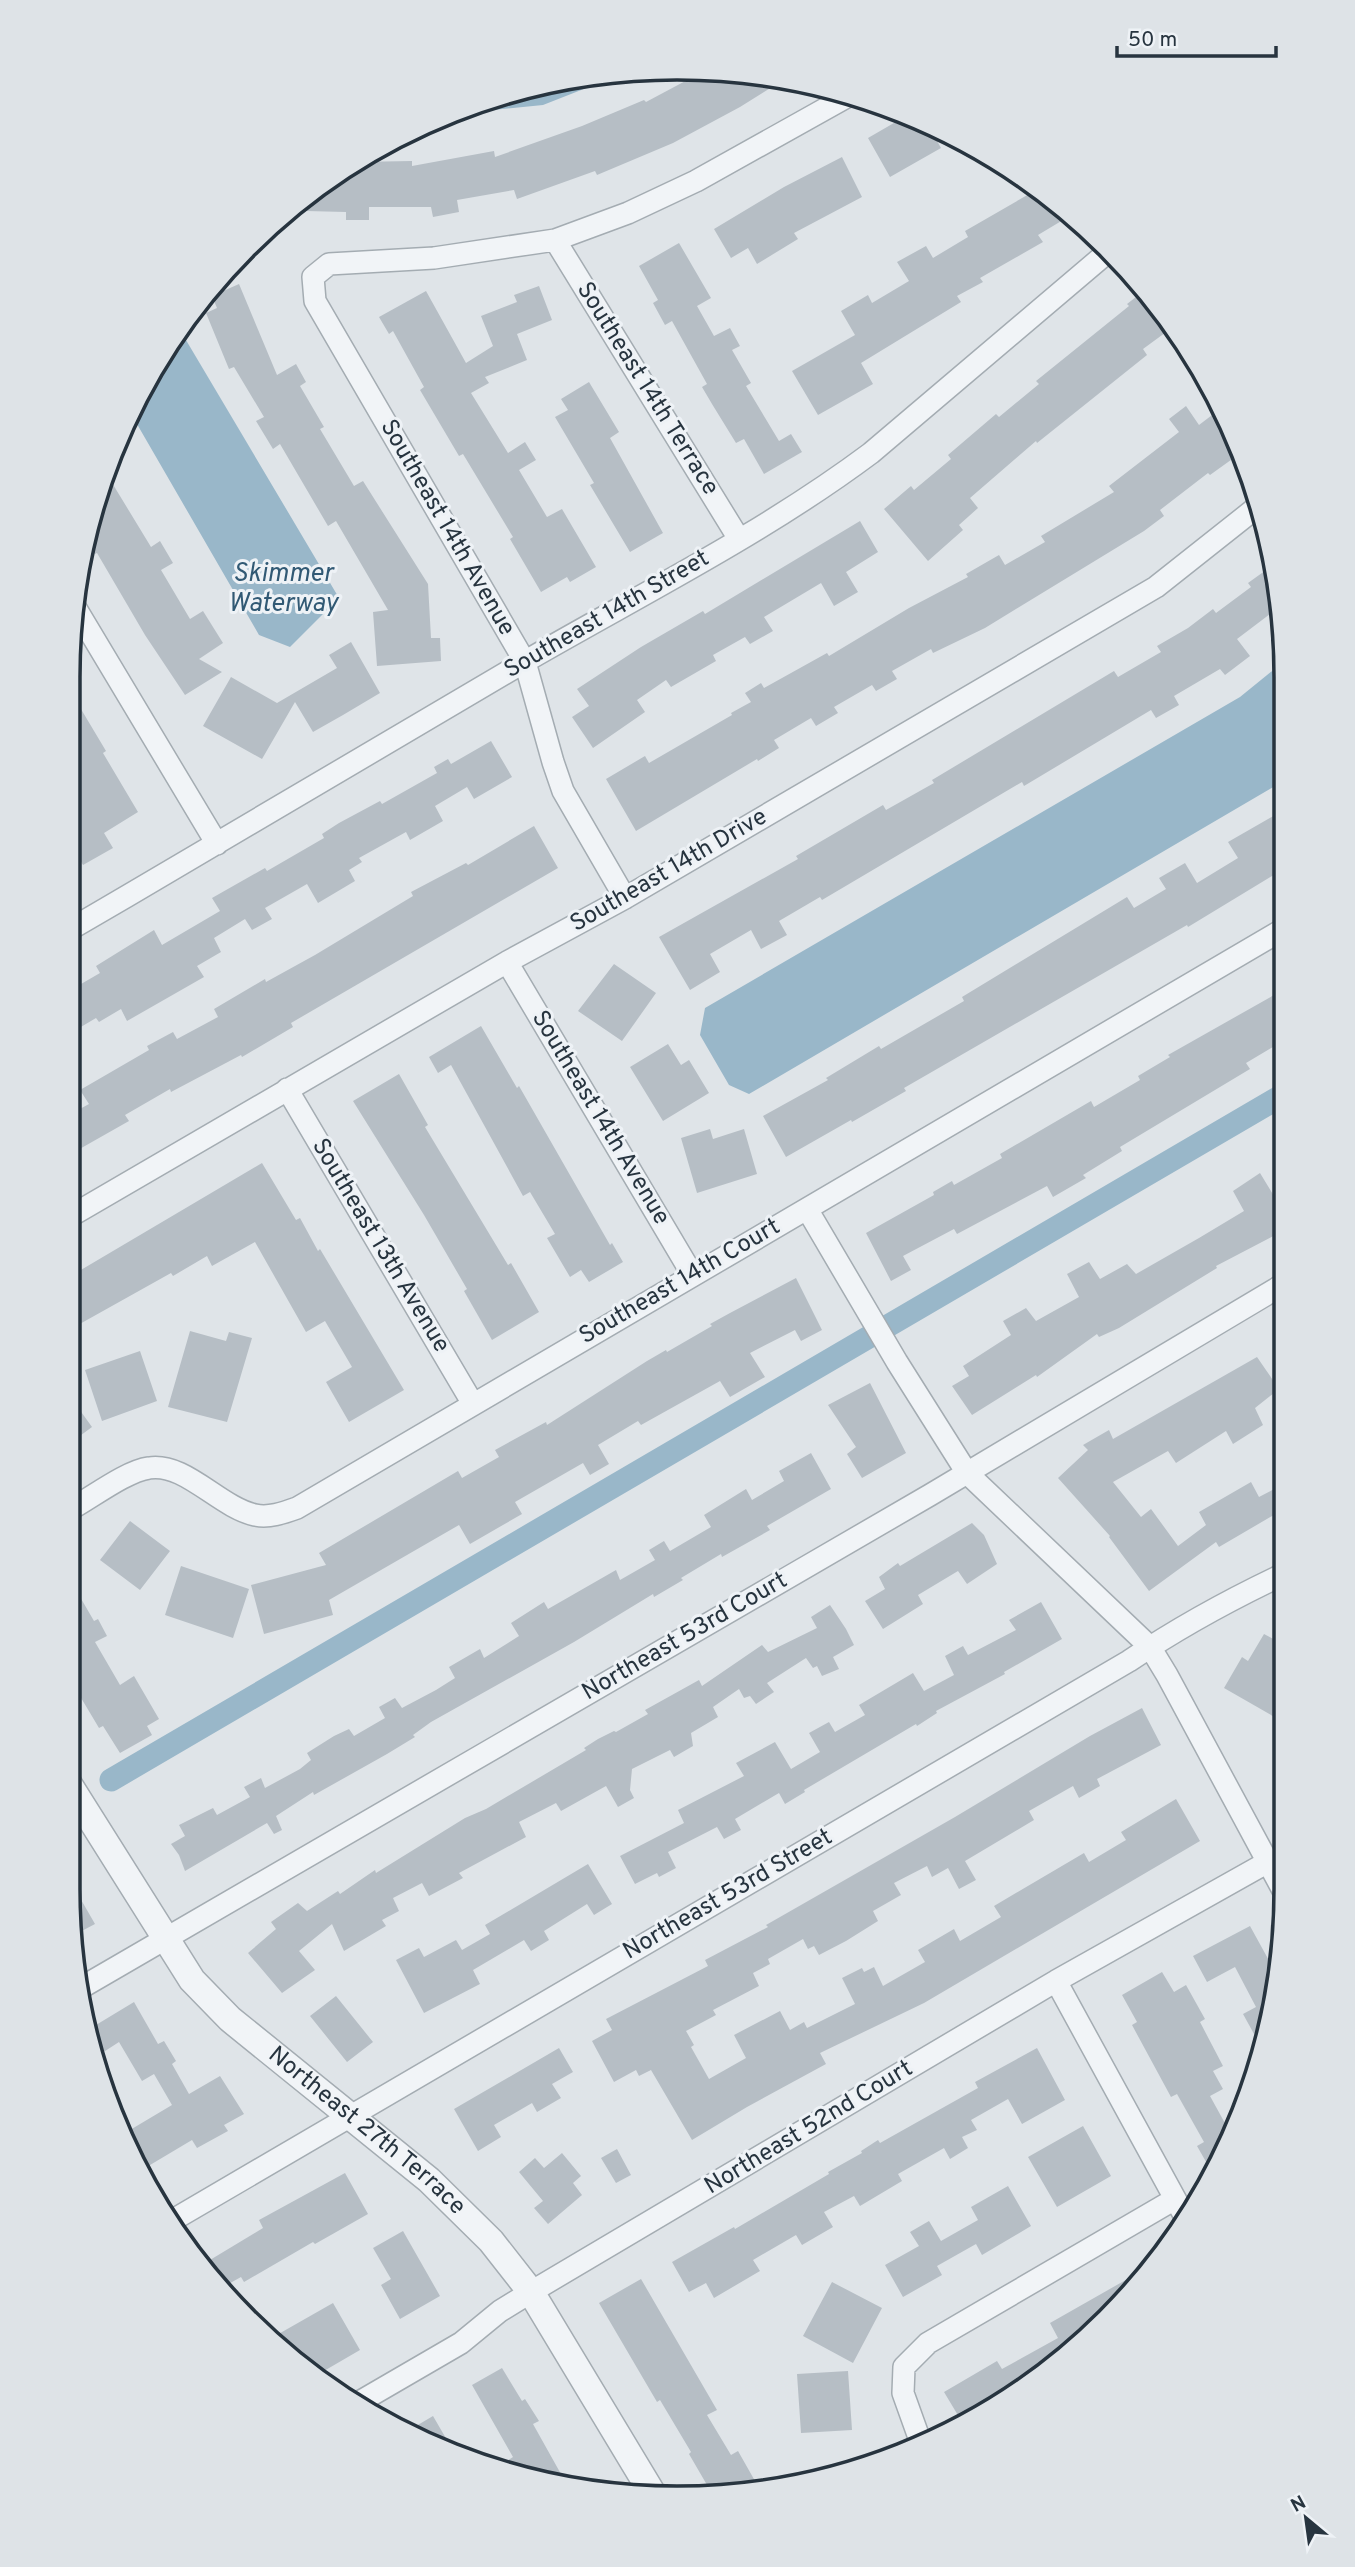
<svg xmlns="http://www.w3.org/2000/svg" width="1355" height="2567" viewBox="0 0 1355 2567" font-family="Overpass,sans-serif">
	<rect width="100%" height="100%" fill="#dfe4e8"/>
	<path fill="#99b7c9" d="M627,72L543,105L452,114C500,92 575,74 627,72Z
		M180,330L339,598L290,647L259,635L130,412Z
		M1282,663V782L749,1094L729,1085L700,1035L705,1008L1240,697Z"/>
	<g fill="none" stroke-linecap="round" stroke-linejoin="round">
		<path stroke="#99b7c9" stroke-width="23" d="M111,1780L1283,1095"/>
	</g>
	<path fill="#b6bec5" d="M706,70H718L783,80L740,107L673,143L597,175L595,171L517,199L514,190L457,200L459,212L433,217L431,207H369V220H346V212L306,211V198L356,162L412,161V166L494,151L495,157L582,126L644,100L646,102Z
		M906,116L927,123L941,148L890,177L868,138Z
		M842,157L862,197L794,233L798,239L757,264L748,248L731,258L714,229L784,187Z
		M1036,190L1063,209L1068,217L1038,235L1043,242L980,278L983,282L957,296L961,302L861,363L873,384L818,415L792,371L855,335L841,311L868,295L872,303L909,281L897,262L926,246L933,258L968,237L965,231Z
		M679,243L711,298L697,306L714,336L730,328L740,346L732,350L751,383L746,386L779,441L791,434L802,452L764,474L744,439L736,443L712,404L702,387L707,384L672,321L665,325L653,303L658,300L639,266Z
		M239,284L277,375L296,364L306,382L300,386L324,427L320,429L354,486L363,481L428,584L431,638H440L441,661L377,666L373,612L388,610L336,521L328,526L280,444L273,449L256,421L264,417L234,367L229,369L206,313L217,308L212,296Z
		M539,286L552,320L517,334L527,360L485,377L489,383L471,393L508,453L525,442L536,460L519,470L547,517L562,509L596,567L570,582L567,577L541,592L510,539L513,537L463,454L459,456L420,390L424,387L393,331L389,334L379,317L426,291L466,363L493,346L481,316L517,302L514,295Z
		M1145,290L1161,307L1173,327L1143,349L1147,355L1037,443L1036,441L970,498L978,508L959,525L963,530L928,561L884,509L911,486L914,490L951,459L948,455L996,414L999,417L1039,384L1036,381L1129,306L1127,304Z
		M589,382L619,432L610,438L663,533L630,552L590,485L594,483L555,417L568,410L561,399Z
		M1186,406L1199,425L1220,409L1242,452L1210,475L1208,473L1160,510L1164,516L1144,531L985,628L933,653L931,649L892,671L897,679L876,691L872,685L834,707L838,713L816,726L811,718L774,740L779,748L758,761L757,759L636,831L606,779L645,756L649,763L732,715L731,713L751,702L745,693L761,683L764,688L827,653L829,656L909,608L968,577L966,574L999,555L1005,565L1045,542L1041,536L1114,492L1109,486L1179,432L1169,419Z
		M106,473L151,547L160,541L173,563L161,570L190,619L203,611L223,643L199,659L222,672L185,695L145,635L97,553L95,554L86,539L89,519Z
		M860,521L878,552L846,572L858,592L834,606L821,583L764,617L773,631L750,644L745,637L713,655L716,661L671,687L666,680L637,700L645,712L593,748L572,717L589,706L577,689L641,647L703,611L705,614Z
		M1273,565L1281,598L1282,629L1270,614L1237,639L1250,656L1225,675L1220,669L1174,696L1179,705L1156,718L1151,710L1024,786L1022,782L822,900L820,897L779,921L787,935L761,949L751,930L710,954L720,972L690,990L659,937L798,859L796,856L883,805L886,810L934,783L932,780L1114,671L1118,677L1161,652L1157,646L1188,628L1213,609L1216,613L1251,587L1248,583Z
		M351,642L380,693L343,715L313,732L295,702L262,759L203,726L231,677L277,703L337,668L329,655Z
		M69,689L106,751L103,753L138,812L104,833L113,848L83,865L69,842V831L77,826L69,813Z
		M491,741L512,777L474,799L467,787L435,806L443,821L410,840L406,832L359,858L362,862L349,870L355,881L318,903L307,884L265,908L272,919L252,930L245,919L214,938L221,952L197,966L204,977L127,1021L121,1009L99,1022L96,1018L69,1034V991L100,973L96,966L154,930L162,945L220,911L212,898L265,868L267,871L324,838L322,834L339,823L380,801L382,804L437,773L434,767L448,759L451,764Z
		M1282,811V870L1188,927L1187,925L904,1088L906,1091L852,1122L851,1120L786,1157L763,1116L828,1080L826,1078L879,1046L881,1049L964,1001L962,997L1127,897L1134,908L1166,889L1159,878L1185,863L1197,883L1238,858L1228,842Z
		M534,826L558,868L291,1023L293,1027L242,1057L241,1055L171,1092L170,1089L125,1115L129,1121L69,1155V1115L89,1104L80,1090L149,1050L147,1046L173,1032L177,1039L218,1017L214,1009L265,979L266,982L315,955L413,896L411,892L466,863L468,865Z
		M614,964L656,993L622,1041L578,1011Z
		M1283,990V1041L1246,1063L1250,1069L1120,1147L1122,1151L1083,1175L1086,1178L1053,1197L1047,1186L957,1234L954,1229L903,1256L911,1270L891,1281L866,1233L934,1195L933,1192L952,1181L954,1185L1002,1158L1000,1154L1091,1101L1094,1107L1140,1080L1138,1076L1170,1057L1168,1055Z
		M481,1026L517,1088L519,1086L610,1245L612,1243L623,1262L589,1282L581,1270L570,1277L547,1238L555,1234L530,1192L523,1196L451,1065L438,1073L429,1057Z
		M668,1044L681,1065L689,1060L709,1093L663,1121L630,1067Z
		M399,1074L428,1125L425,1127L508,1265L511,1263L539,1312L492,1340L464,1291L467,1289L424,1215L353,1101Z
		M710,1129L713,1139L744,1129L757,1174L697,1193L681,1138Z
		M262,1163L296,1220L300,1218L318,1251L320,1249L404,1390L349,1422L326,1382L352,1367L325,1321L306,1332L255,1242L212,1266L207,1256L173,1276L171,1273L69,1330V1277Z
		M1260,1173L1283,1211V1231L1216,1266L1217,1268L1119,1328L1099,1337L1097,1334L1037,1377L1036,1375L972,1415L952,1386L969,1376L963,1366L1011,1335L1003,1321L1026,1308L1036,1321L1079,1297L1067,1274L1089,1262L1100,1279L1127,1264L1136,1274L1199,1238L1244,1211L1233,1191Z
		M796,1278L822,1330L801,1341L795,1330L750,1353L765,1377L730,1397L720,1381L641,1425L638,1421L598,1445L609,1464L590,1475L583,1463L515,1502L522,1514L470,1544L459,1525L329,1600L333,1615L264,1634L251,1585L326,1565L319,1553L458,1471L462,1478L499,1457L495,1450L546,1422L547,1425L647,1361L666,1350L667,1352L712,1326L710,1324L730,1313Z
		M190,1331L226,1341L229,1332L252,1338L227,1422L168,1407Z
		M140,1351L157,1401L102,1421L85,1370Z
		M1257,1357L1279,1389L1255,1408L1263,1425L1233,1444L1226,1431L1176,1463L1168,1451L1113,1482L1141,1517L1151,1509L1178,1546L1206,1525L1199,1512L1251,1482L1259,1497L1284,1484V1509L1219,1547L1216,1542L1149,1591L1109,1537L1110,1536L1058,1478L1088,1450L1083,1445L1109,1430L1113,1439Z
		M870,1383L906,1453L862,1478L847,1454L856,1447L828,1405Z
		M69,1395L92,1427L69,1444Z
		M811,1453L831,1489L767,1526L770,1530L722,1557L721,1554L681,1578L683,1580L654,1597L653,1594L574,1642L431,1722L413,1735L415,1737L387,1754L314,1795L313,1792L276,1816L282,1830L274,1834L267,1823L185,1871L179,1855L171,1844L185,1836L179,1825L213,1808L217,1815L250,1797L244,1787L261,1778L265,1788L300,1769L311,1760L307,1753L334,1736L349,1729L354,1736L385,1718L379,1707L395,1698L402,1708L436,1690L455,1678L449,1667L480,1649L484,1658L519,1636L511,1623L544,1602L548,1609L616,1570L620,1580L655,1560L649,1550L664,1541L670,1551L711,1527L704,1515L746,1489L752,1500L784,1481L779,1471Z
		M130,1521L170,1551L140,1590L100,1560Z
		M972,1523L984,1535L997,1564L967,1584L958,1571L918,1595L923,1604L883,1629L865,1601L885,1589L879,1577L898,1563L900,1566Z
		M181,1566L249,1589L233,1638L165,1615Z
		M69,1578L94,1621L98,1619L107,1636L95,1642L120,1685L134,1676L159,1719L147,1726L152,1735L120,1753L103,1726L99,1728L68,1676Z
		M1041,1602L1062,1639L1004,1672L1005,1674L936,1711L937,1713L917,1726L916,1724L804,1790L805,1792L785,1804L779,1793L735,1819L741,1830L724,1839L717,1827L668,1852L676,1868L659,1877L657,1873L635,1884L620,1856L684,1823L678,1810L744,1776L736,1763L775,1742L791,1769L820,1752L809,1733L829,1722L835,1732L865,1715L859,1705L913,1673L924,1691L954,1675L945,1656L963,1646L968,1655L1016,1630L1009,1620Z
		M830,1605L846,1629L854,1645L833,1657L839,1669L822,1676L817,1666L813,1668L806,1658L767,1683L774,1692L756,1704L750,1696L744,1698L739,1689L713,1707L718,1717L691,1733L693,1746L674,1757L670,1750L632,1769L630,1790L634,1798L618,1807L606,1786L561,1811L556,1803L519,1822L526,1837L459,1873L463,1878L429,1896L422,1883L393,1898L399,1911L382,1920L386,1926L344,1951L332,1924L299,1951L315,1970L282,1993L248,1953L276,1929L271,1922L298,1903L307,1911L338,1891L340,1894L375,1870L376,1873L465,1818L486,1809L586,1750L584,1748L598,1739L614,1731L616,1732L648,1714L645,1710L699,1680L702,1686L762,1645L768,1652L817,1628L811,1617Z
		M1264,1634L1285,1645V1662L1276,1676L1285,1681V1723L1224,1688L1242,1657L1248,1661Z
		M1142,1708L1161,1745L1097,1779L1100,1786L1079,1798L1073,1786L1029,1811L1034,1820L965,1861L976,1880L959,1889L948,1868L932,1877L927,1866L894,1883L901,1895L873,1911L878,1921L846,1941L819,1955L814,1946L808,1949L803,1939L768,1959L770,1964L753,1973L759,1986L713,2010L716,2015L686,2031L694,2045L691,2047L709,2079L746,2058L734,2035L780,2011L790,2030L804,2022L807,2028L855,2004L842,1978L862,1968L864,1972L874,1967L883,1986L925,1962L918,1950L954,1929L960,1941L1001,1917L994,1906L1084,1853L1089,1862L1126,1840L1121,1832L1176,1799L1200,1841L924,2003L820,2053L826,2064L747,2107L692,2140L651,2070L639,2076L636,2070L614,2082L592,2041L612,2030L606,2019L708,1966L705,1960L768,1927L766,1925L955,1817L1090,1736Z
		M588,1864L612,1904L594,1915L587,1904L544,1931L549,1940L531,1951L524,1940L473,1970L480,1984L424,2013L396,1960L419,1948L424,1957L456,1940L462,1950L490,1934L485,1925Z
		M68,1877L95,1924L76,1934L68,1889Z
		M1250,1926L1278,1977L1264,2052L1243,2014L1256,2007L1235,1967L1207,1982L1193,1956Z
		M1162,1972L1174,1992L1186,1985L1205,2019L1200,2022L1223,2066L1213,2071L1223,2089L1210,2096L1232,2136L1224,2159L1213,2174L1197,2146L1204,2142L1177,2094L1171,2097L1132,2025L1137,2022L1122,1995Z
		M336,1996L373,2042L347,2062L310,2016Z
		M134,2002L158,2044L164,2041L176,2061L172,2064L189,2094L220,2076L244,2114L224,2125L228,2131L197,2148L192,2140L145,2168L131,2141L135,2139L130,2130L172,2105L154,2074L142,2081L119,2042L102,2053L93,2038L91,2028Z
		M559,2048L573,2072L552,2084L561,2098L537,2112L532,2103L494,2125L501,2137L478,2151L454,2109Z
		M1037,2048L1065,2100L1022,2124L1008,2099L971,2120L977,2130L962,2137L968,2148L950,2159L944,2148L898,2174L902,2181L860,2206L854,2196L824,2212L833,2227L802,2245L796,2235L753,2260L760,2271L714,2298L706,2283L689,2292L672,2262L734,2227L735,2229L829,2174L828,2172L862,2153L861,2151L878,2140L880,2143L978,2088L975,2082Z
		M1083,2126L1111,2176L1057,2207L1028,2157Z
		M617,2149L631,2175L616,2183L601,2158Z
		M562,2153L581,2176L573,2183L582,2195L548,2224L534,2208L543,2201L519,2172L535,2158L544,2168Z
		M345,2173L368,2214L315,2244L313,2242L244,2282L241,2277L223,2287L200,2266L263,2228L259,2220Z
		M1008,2186L1031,2226L982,2255L976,2244L937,2266L942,2275L903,2297L885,2265L919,2246L910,2232L929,2221L941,2241L978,2220L971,2207Z
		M403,2231L440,2296L400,2319L381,2285L391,2279L373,2248Z
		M1145,2269L1108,2321L1016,2396L962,2422L944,2392L997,2361L1002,2369L1058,2338L1050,2323Z
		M641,2279L717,2410L707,2415L731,2455L738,2451L759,2488L714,2497L689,2454L691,2452L660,2400L657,2402L599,2303Z
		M832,2282L882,2308L853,2363L803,2336Z
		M333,2303L360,2350L317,2375L275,2336Z
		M502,2368L522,2401L525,2399L539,2421L533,2424L566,2483L520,2478L512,2474L505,2462L513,2457L472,2385Z
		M848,2371L852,2430L801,2433L797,2374Z
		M433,2416L451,2447L411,2429Z"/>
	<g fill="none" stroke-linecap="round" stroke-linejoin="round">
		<g stroke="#a4acb2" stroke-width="24">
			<path id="minor" d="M555,240L739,539
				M75,607L217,844
				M625,898L563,791L553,762L525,662L315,301L313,277L329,264L434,258L555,240L628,213L696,181L850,95
				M69,930C222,841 374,750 526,661C642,594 764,533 871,453L1109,251
				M507,962L692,1274
				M287,1089L473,1404
				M807,1209L897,1362L967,1473L1150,1647L1167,1675L1285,1894
				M69,1217L507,962L625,898L1156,587L1257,507
				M69,1510C90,1499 126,1471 149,1468C185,1462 219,1507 255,1515C269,1518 283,1513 297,1508L1282,930
				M1056,1981L1184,2215
				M84,1986L930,1495L1284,1284
				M173,2220L1129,1661C1178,1628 1231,1599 1284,1574
				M356,2404L461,2343L500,2311L531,2292L1056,1981L1268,1862
				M922,2446L903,2393L904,2367L928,2343L1175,2199"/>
		</g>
		<g stroke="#a4acb2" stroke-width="29">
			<g id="tertiary">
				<path id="s1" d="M68,1783L192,1980L230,2019L429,2180L491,2241L531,2292L651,2491"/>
			</g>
		</g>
		<use href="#minor" stroke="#f1f4f7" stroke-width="21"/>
		<use href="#tertiary" stroke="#f1f4f7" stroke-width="26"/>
	</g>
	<g text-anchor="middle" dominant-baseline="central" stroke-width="6" stroke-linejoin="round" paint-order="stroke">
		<g font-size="24" fill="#27343f" stroke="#eef2f6">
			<text transform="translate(647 389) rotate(58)">Southeast 14th Terrace</text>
			<text transform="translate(447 528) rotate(60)">Southeast 14th Avenue</text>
			<text transform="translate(607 615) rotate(-30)">Southeast 14th Street</text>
			<text transform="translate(669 871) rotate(-30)">Southeast 14th Drive</text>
			<text transform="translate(600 1118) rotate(59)">Southeast 14th Avenue</text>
			<text transform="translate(380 1246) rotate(59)">Southeast 13th Avenue</text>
			<text transform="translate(680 1282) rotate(-30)">Southeast 14th Court</text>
			<text transform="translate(685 1637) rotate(-30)">Northeast 53rd Court</text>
			<text transform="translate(728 1895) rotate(-30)">Northeast 53rd Street</text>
			<text transform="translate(809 2128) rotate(-31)">Northeast 52nd Court</text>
			<text stroke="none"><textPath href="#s1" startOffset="464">Northeast 27th Terrace</textPath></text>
		</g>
		<g font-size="26" font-style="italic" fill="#315974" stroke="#eef2f6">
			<text x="283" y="574">Skimmer<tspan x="283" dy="30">Waterway</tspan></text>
		</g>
	</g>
	<path d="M0 0H1355V2567H0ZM677 80H677A597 597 0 0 1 1274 677V1889A597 597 0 0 1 677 2486H677A597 597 0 0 1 80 1889V677A597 597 0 0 1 677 80Z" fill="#dee3e7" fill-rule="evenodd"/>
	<path fill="none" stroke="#27343f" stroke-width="3.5" d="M677 80H677A597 597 0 0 1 1274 677V1889A597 597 0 0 1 677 2486H677A597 597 0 0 1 80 1889V677A597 597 0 0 1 677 80Z"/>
	<g transform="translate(1306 2518) rotate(331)" stroke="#eef2f6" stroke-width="5" paint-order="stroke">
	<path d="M0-5L12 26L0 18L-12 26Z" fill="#27343f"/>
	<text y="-10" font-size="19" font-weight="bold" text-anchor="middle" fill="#27343f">N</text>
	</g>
	<path d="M1117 46v10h159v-10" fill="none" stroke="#27343f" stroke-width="3.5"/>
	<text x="1128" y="46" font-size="21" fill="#27343f" stroke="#eef2f6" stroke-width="5" paint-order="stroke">50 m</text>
</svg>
